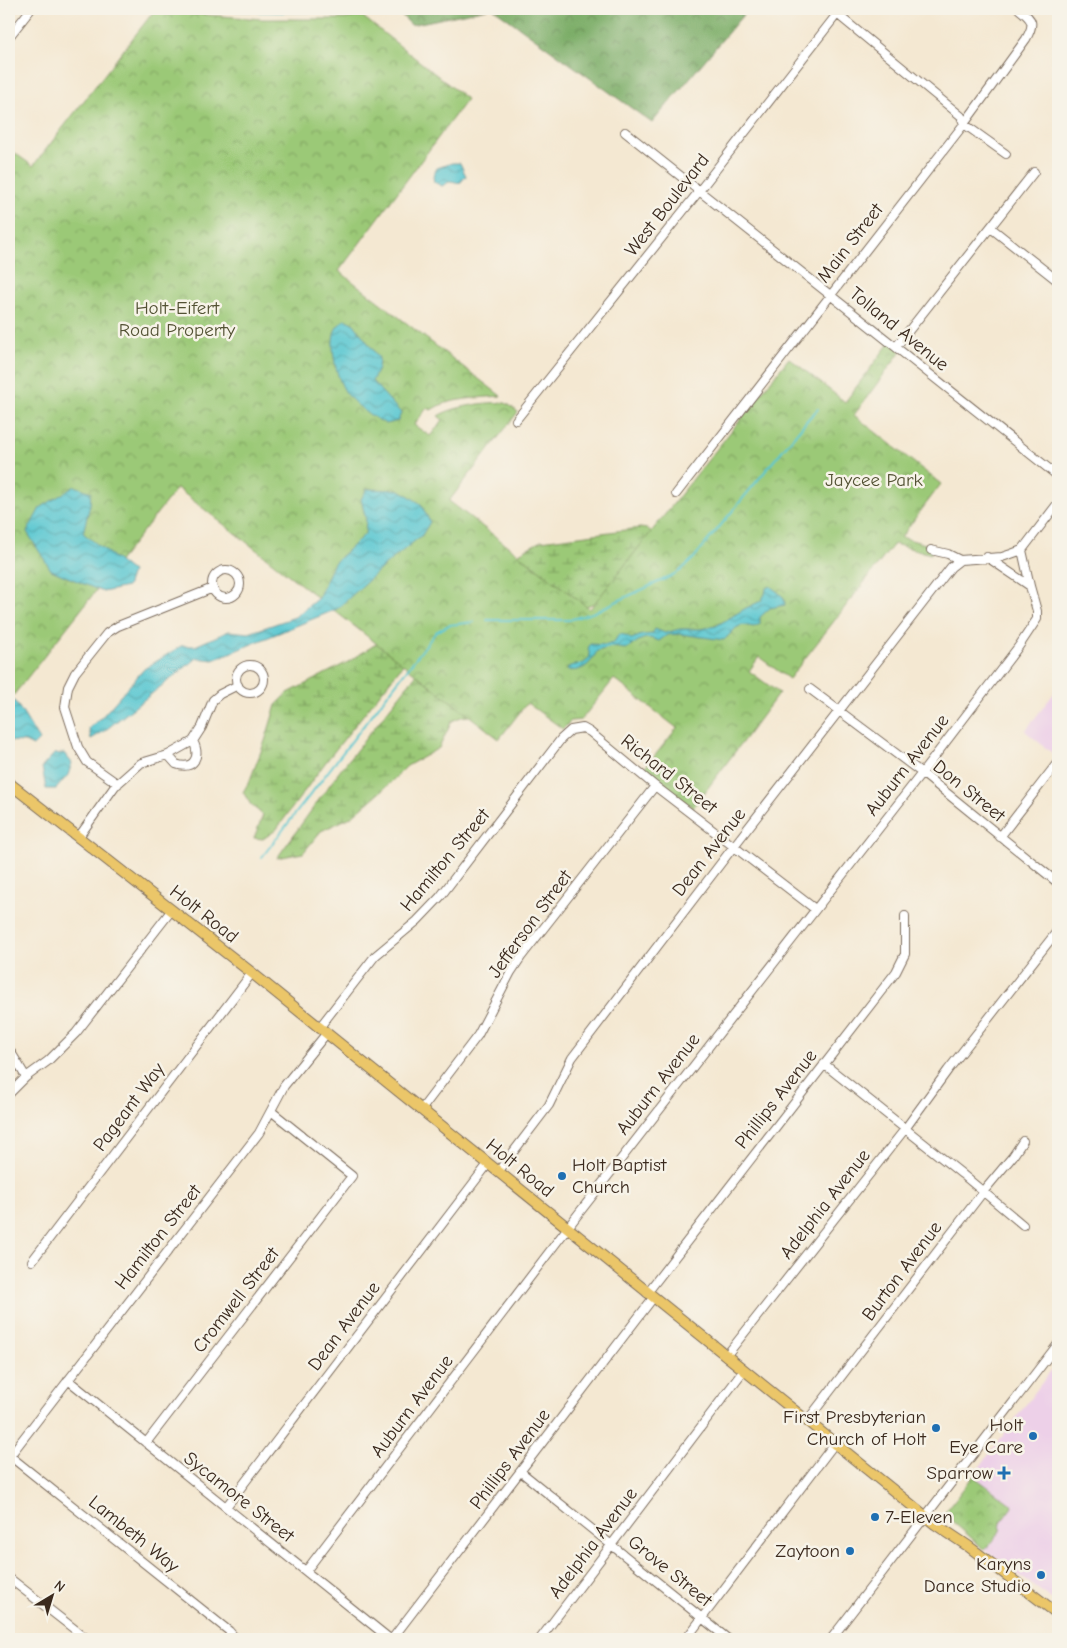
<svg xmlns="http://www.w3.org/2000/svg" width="1067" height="1648" viewBox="0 0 1067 1648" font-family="'Comic Neue',sans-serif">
	<defs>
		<pattern id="forest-crowns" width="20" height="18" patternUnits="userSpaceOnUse" patternTransform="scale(1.25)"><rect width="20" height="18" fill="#7cad68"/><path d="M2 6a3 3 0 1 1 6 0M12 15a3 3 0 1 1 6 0" fill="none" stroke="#678d55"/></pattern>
		<pattern id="wetland-marsh" width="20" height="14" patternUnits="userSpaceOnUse" patternTransform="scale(1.25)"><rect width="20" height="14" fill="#9bc977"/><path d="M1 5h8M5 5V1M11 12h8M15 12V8" fill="none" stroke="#80a361"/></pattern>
		<pattern id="park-crowns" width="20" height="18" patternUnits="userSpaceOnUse" patternTransform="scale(1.25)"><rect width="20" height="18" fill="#9bc977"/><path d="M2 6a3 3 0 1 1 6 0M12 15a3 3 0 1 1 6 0" fill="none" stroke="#80a361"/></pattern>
		<pattern id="water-waves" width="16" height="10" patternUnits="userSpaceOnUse" patternTransform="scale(1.25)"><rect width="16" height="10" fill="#5ac7d1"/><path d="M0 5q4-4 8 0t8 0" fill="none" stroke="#4ca2a9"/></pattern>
	</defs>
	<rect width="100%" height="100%" fill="#f7f3e8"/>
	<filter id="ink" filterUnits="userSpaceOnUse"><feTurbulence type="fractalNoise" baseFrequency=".02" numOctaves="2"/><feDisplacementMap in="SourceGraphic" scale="10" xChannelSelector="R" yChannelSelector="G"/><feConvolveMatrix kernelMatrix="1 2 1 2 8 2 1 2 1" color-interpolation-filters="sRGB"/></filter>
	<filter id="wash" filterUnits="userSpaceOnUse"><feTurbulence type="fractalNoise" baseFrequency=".0096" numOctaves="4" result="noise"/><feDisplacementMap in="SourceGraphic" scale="20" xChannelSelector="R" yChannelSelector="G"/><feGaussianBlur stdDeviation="1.12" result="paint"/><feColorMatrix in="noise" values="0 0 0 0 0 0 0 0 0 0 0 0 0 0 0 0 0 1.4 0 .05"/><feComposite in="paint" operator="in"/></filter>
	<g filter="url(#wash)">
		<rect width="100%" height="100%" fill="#f4e8d2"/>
		<path fill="#edd0e8" d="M1058,688V756L1057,757L1025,731Z
			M1058,1361V1604L985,1550L1000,1531L1001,1522L973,1476Z"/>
		<path fill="url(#forest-crowns)" stroke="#5c6c43" d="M396,9H487L411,25Z
			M494,9H748L652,123Z"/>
		<path fill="url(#wetland-marsh)" stroke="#6b7a4a" d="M640,528L647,529L660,536L631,584L595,603L570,612L502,562L541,541Z
			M413,620V652L325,763L276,830L263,839L254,838L263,815L251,805L243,792L250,780L265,741L276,705L288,693L348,662Z
			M427,661L492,713L461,717L452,721L439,748L407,766L386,787L351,817L321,831L303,853L277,858L339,772Z"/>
		<path fill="url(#park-crowns)" stroke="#6b7a4a" d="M154,11L262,19H345L362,16L467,99L339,271L501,396C480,398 448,398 431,410L427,408L414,425L430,436L443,420L438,416C451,407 489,401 505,403C509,404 514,409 518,412L449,501L590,609L789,358L845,402L890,342L901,351L854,415L941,484L901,537L932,546L931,554L894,544L789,679L759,657L749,671L779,693L693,808L644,769L677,728L614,679L581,720L571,721L563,729L527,703L499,739L177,488L9,701V149L33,166Z
			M973,1476L1011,1504L1012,1507L1001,1522L1000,1531L985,1550L944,1514Z"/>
		<path fill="url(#water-waves)" stroke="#4a7878" d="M452,163H460L466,176L460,183L451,181L442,186L434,182L433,176L437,168Z
			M345,319L354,324L379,358L378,369L372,381L401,413L398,421L386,424C371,416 357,407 347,394C337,382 329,345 335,331C336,327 342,322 345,319Z
			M75,486L91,492L90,505L83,533L132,572L127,587L103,592L51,570L27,532L40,508Z
			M367,489L400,490L421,504L430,522L422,535L384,566L337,609L213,660L197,658L103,732L91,739L89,728L101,718L144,669L181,646H195L229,631L249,633L295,617L318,598L334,563L365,534L366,520L361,499Z
			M770,586C777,592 785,595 785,605L770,608L760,617V624L754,627L742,625L736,628L724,640L680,634L667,635L659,641C643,634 640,641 626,649L612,647L597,651C591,664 582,673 567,670L568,667C577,663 585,667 590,656L588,649L590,644L607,645L614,642L619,634L625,635L631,639L642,635L652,634L655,629L665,633L680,629H700L716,626L746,608L761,601L765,594L766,588Z
			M9,695C20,706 30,726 39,740L33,746L25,742L9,741Z
			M64,753L72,763L68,775L56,789H46L42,767L54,754Z"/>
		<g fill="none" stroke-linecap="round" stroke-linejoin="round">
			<path stroke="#5ac7d1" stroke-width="2" d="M193,9C251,11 308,14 365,9
				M487,620H569L592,613L667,578L680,571L693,559L809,418L818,409
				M262,857L436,632L449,625L474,622"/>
		</g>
	</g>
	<g filter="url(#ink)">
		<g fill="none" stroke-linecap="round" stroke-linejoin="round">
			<g stroke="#7c6c5d" stroke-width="10">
				<path id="minor" d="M837,14L961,116L964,124L1006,154
					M9,37L31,9
					M625,132L1058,476
					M991,228L1058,281
					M896,347L1034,172
					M516,420L700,190L841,9
					M676,494L964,124L1026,39C1035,23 1033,20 1019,9
					M931,550L948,554L960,560L1002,557L1011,554L1022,550L1058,503
					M1022,550L1030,586
					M212 584a14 14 0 1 1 28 0a14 14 0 1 1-28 0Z
					M236 679a14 14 0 1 1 28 0a14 14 0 1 1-28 0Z
					M810,689L922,773L1058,883
					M168,755L176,764C194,771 201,756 193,741
					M118,784L87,762L78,747L65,707L68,687L75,673L107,633L118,626L213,588
					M1000,837L1058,762
					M78,838L115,786L141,763L168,755L193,741L202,727L213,700L220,694L238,685
					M319,1028L375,956L417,921L440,897L561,739L571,730L583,728L590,732L655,786L815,909
					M9,1049L26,1077
					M824,1064L962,1174L1023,1225
					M9,1094L26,1077L48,1061L76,1033L171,911
					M421,1110L478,1035L511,972L521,957L655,786
					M498,1172L549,1105L572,1058L734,846L951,567L960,560
					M32,1261L252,973
					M647,1293L896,972L905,954V916
					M726,1356L905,1129L948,1070L1058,930
					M68,1380L390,1639
					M807,1421L983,1192L1013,1156L1023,1141
					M146,1443L352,1176L271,1111
					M10,1456L229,1631L236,1639
					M9,1457L259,1133L284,1086L326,1034
					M521,1472L728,1639
					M226,1507L488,1164
					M306,1571L579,1213L922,773L1019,646L1037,619V611L1030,586L987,557
					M9,1578L87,1639
					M392,1639L653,1298
					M540,1639L744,1370
					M686,1639L835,1443
					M831,1639L1058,1344"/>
			</g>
			<g stroke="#7c6c5d" stroke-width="12">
				<path id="major" d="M9,783L252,973L935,1524L968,1546L1058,1614"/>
			</g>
			<use href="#minor" stroke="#fff" stroke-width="8"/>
			<use href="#major" stroke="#ebc669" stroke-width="10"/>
		</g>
	</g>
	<g fill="#1f6fb2" stroke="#f7f3e8" stroke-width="2">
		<circle cx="562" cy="1176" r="5"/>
		<circle cx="936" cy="1428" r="5"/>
		<circle cx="1033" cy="1436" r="5"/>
		<path d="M1001.5 1465.5h5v5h5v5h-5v5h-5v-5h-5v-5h5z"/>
		<circle cx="875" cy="1517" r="5"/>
		<circle cx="850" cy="1551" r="5"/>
		<circle cx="1041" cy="1575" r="5"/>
	</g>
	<g text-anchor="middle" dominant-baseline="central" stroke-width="5" stroke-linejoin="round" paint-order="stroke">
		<g font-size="19" fill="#3b2a1e" stroke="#f7f3e8">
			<text transform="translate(667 205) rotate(-52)">West Boulevard</text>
			<text transform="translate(850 243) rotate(-52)">Main Street</text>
			<text transform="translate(899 329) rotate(39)">Tolland Avenue</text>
			<text transform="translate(907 765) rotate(-52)">Auburn Avenue</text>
			<text transform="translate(669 774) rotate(38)">Richard Street</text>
			<text transform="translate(969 791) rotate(39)">Don Street</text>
			<text transform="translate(709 852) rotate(-52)">Dean Avenue</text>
			<text transform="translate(445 860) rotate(-50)">Hamilton Street</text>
			<text transform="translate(204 914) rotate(38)">Holt Road</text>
			<text transform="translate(530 924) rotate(-54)">Jefferson Street</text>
			<text transform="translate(658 1084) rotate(-52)">Auburn Avenue</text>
			<text transform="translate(776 1099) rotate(-52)">Phillips Avenue</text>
			<text transform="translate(129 1107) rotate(-53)">Pageant Way</text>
			<text transform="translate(520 1168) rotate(39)">Holt Road</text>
			<text transform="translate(825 1204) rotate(-52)">Adelphia Avenue</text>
			<text transform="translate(158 1237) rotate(-52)">Hamilton Street</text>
			<text transform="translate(902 1271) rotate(-53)">Burton Avenue</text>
			<text transform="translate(236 1300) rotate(-52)">Cromwell Street</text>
			<text transform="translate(344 1326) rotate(-53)">Dean Avenue</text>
			<text transform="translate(412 1406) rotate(-53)">Auburn Avenue</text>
			<text transform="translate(510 1459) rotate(-53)">Phillips Avenue</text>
			<text transform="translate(239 1497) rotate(38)">Sycamore Street</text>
			<text transform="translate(134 1534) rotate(39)">Lambeth Way</text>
			<text transform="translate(593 1543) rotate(-53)">Adelphia Avenue</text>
			<text transform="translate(670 1571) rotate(39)">Grove Street</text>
		</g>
		<g font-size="19" fill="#535234" stroke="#f7f3e8">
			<text x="177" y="308">Holt-Eifert<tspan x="177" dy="22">Road Property</tspan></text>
			<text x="874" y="480">Jaycee Park</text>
		</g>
		<g font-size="19" fill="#3b2a1e" stroke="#f7f3e8" text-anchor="end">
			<text x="572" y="1165" text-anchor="start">Holt Baptist<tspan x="572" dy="22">Church</tspan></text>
			<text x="926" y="1417">First Presbyterian<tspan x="926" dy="22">Church of Holt</tspan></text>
			<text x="1023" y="1425">Holt<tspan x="1023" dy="22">Eye Care</tspan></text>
			<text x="993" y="1473">Sparrow</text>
			<text x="885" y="1517" text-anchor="start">7-Eleven</text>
			<text x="840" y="1551">Zaytoon</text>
			<text x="1031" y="1564">Karyns<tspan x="1031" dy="22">Dance Studio</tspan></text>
		</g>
	</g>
	<rect width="1067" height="1648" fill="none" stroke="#f7f3e8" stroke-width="30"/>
	<g transform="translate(52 1596) rotate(38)" stroke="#f7f3e8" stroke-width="4" paint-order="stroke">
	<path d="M0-4L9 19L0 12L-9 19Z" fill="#3b2a1e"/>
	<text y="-8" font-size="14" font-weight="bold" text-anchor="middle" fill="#3b2a1e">N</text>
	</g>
</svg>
